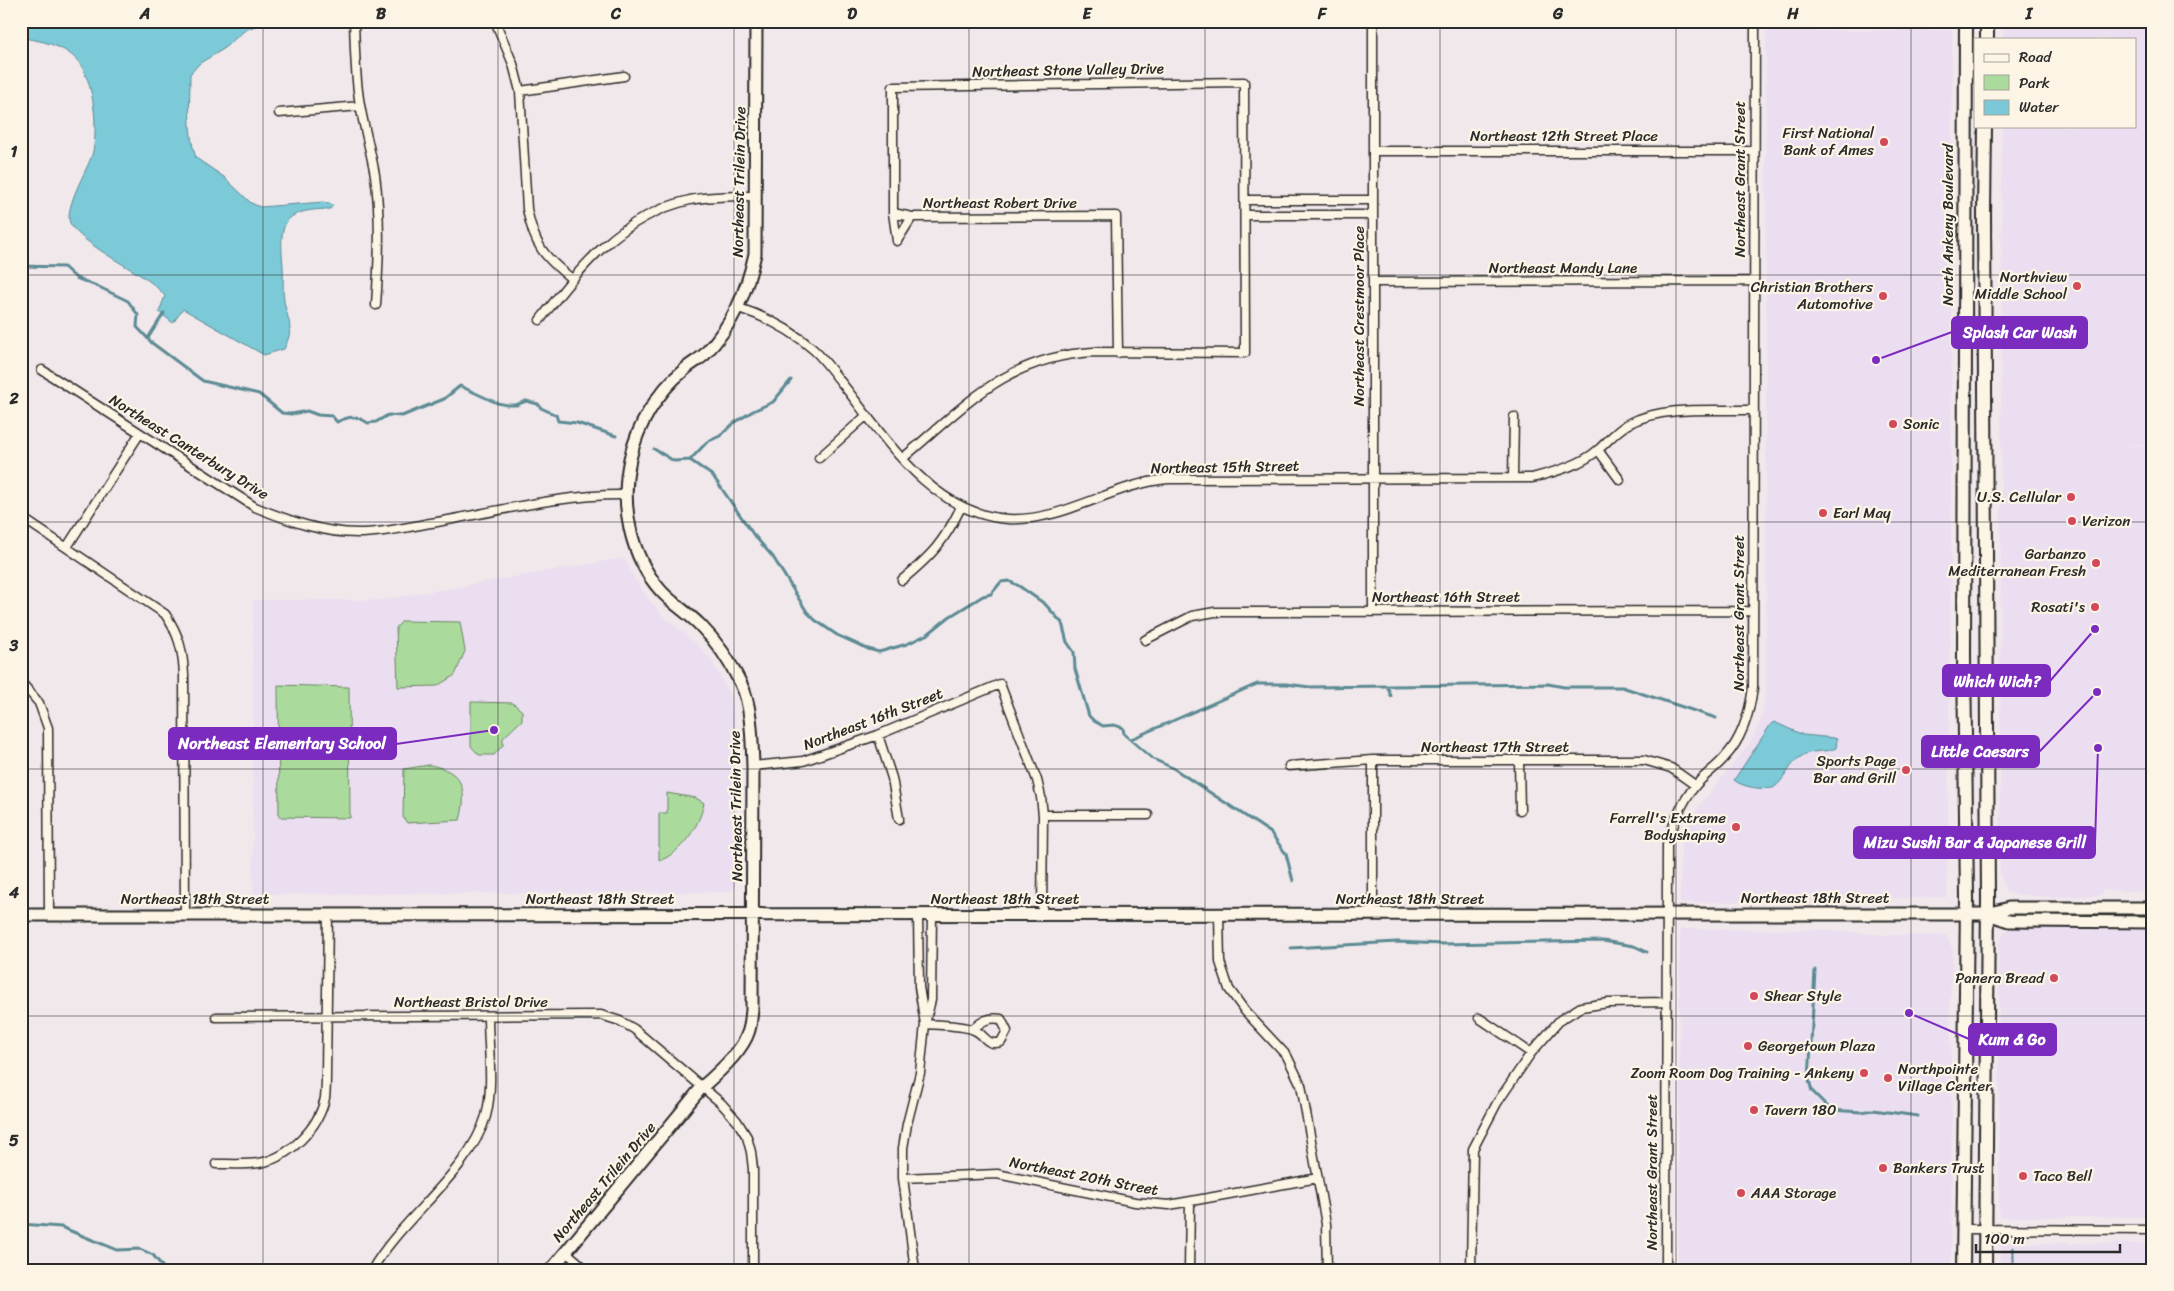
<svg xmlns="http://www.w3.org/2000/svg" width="2174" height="1291" viewBox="0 0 2174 1291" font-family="Sriracha,sans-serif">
	<rect width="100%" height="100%" fill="#f1e8eb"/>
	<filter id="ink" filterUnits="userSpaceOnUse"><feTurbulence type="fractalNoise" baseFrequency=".02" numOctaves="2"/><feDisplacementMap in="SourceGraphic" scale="10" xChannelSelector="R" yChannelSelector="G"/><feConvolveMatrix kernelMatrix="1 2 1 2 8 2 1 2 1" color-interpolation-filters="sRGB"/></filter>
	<g filter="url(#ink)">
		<path fill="#eadef0" d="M2003,21H2153V445L2082,446H2153V892L2102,890V895L2047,897L2012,894L2006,893L2000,872L2002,126H2135V39H2003Z
			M1952,30L1951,549L1947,897L1680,903L1681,840L1701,804L1751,742L1761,719L1766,691V31Z
			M624,558L634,578L647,597L662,615L697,644L711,660L722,679L730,698L735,720L737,741V881L733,890L726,892L253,894V600H382Z
			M2022,925H2153V1217H1999V944L2006,930Z
			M1680,929L1831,930L1883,935H1946L1953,950L1950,1000L1952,1115L1951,1270H1678Z
			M2001,1243L2153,1244V1270H2000Z"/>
		<path fill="#aadb9c" stroke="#6a8364" d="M402,621L460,622L465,651L455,675L437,686L398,687L396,628Z
			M278,685L349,687L350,818L279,817Z
			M471,702L513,703L522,711V720L503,738V745L494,755H479L471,746Z
			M429,765C463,770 468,790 460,820L407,823L403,817L404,769Z
			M667,793L696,798L704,803C700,826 681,853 659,861V813H667Z"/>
		<path fill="#7bc9d8" stroke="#5b8a93" d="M21,21H282L255,26L244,31L222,50L200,63L190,74C190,100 187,133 196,158L224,177L251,203L260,207L323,202L333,205L330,209C282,210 279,222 283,266C284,278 282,289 284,301C288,322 295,327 284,349L264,355L183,309L173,323L159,312L165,296C160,291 155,285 149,281C131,268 78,241 70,223C64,208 87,170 92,155C99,131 94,79 77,60C63,45 40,40 21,38Z
			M1774,722L1803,735L1834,738L1837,739L1836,748C1827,753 1813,749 1802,756C1789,763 1786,780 1773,788C1762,790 1742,787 1734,780L1771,724Z"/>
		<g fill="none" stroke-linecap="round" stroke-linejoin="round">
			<path stroke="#5b8a93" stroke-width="3" d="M21,266L64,267L76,278L99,287L128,301L138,315L137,327L152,343L203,381L259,394L282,413L292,414L307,411L318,415L332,416L337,422C349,416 356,415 368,423L376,422L388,415L402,416L444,399L460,386L497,403L507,405H516L526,401L538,404L541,408L556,415L558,421L577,423L616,436
				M148,338L164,313
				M654,449L674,461L690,460L713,476L753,534L773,557L807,612L815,620L837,635L868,649L879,652L907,644L928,634L949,617L983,596L991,594L1001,582L1009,581L1019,586L1045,604L1062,623L1067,642L1074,652L1075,669L1089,716L1094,721L1103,726L1114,725L1123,728L1124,734L1153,759L1173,768L1271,833L1286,854L1293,881
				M690,460L707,442L720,436L734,423L753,411L773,402L791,380
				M1388,688L1391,696
				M1131,739L1257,684H1286L1310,687L1548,684L1564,687H1622L1716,718
				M1291,948L1397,942L1443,944L1603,941L1634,946L1647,952
				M1815,970L1809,1080L1812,1091L1831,1110L1861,1112L1873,1110L1918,1116
				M21,1224L61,1227L117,1250L140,1249L153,1255L162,1266V1270
				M2013,1270V1248"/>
			<g stroke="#2b2b2b" stroke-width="11">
				<path id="street" d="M354,21C355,49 355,77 360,105C364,128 371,152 375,175C381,219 379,261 376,305
					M495,21L513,64L520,91L527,209C534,245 544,257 572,279
					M520,91L624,76
					M279,113L360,106
					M1373,151H1754
					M1245,200H1373
					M893,213L912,217
					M1245,215H1373
					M897,241L893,213V87L1244,82L1245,353L1093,352C1006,357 965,406 903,458
					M897,241L912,217L1116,216L1118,353
					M1373,282L1753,281
					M739,308C766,317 792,330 814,350C824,359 832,371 841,382C884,436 931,514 1008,519C1064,522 1112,484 1168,479L1532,478C1554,472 1582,465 1599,449C1609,440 1616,431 1628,424C1663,405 1715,411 1754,410
					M540,320C581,267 620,216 690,200C710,196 734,196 755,196
					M42,370L255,507C287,520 322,533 358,533C385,533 411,526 437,522C499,511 563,494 626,495
					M1598,450L1620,480
					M819,458L867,415
					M1513,478L1514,417
					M21,517L165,614C179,634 183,651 184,675L185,914
					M67,547L140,433
					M902,580C932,555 944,542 961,507
					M1373,610V21
					M1145,640L1192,616L1215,612L1753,611
					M21,682L39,703L48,728L49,914
					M878,735L892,778L899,819
					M1519,761L1520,810
					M753,766L803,761L878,735L1000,684L1037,780L1041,797L1043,815L1042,914
					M1289,766L1373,760H1644L1671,768L1695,785
					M1043,815H1148
					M918,914L919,987L925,1024
					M1219,914L1220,962L1229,989L1245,1011L1287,1056L1301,1085L1326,1224L1327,1270
					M1373,914V760
					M216,1017L601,1015L620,1021L634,1029L721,1103L737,1121L747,1137L751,1152L753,1169V1270
					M1479,1018L1531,1053
					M925,1024C938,1025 963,1025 974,1030C985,1034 986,1047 1001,1042L1007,1031L1001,1019C988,1017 982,1021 973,1029
					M216,1164C230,1164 245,1165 259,1163C289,1158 319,1128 325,1098C326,1090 326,1082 326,1074L328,914
					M903,1178L997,1174L1135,1202L1169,1205L1318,1178
					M1963,1229L2153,1230
					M566,1252L587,1270
					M372,1270C401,1218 469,1173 486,1116C494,1085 488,1048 488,1016
					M915,1270L903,1178V1148L907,1124L920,1073L925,1024L931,1000L932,914
					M1189,1270L1190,1202
					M1471,1270L1473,1149L1497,1103L1531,1053L1560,1020L1581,1007L1608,1003L1666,1002
					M1666,1270L1667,845C1673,824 1681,803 1695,786C1704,775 1716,768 1725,757C1743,738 1750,711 1753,687L1755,21"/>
			</g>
			<g stroke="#2b2b2b" stroke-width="15">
				<path id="secondary" d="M1988,914L2009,921L2153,922
					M21,915L1988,914L2009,908H2153
					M551,1270L702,1087C716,1075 742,1051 748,1033C751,1026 751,1017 752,1010L753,766C752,743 752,705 741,684C731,663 717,642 700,625C688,613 673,604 661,591C630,556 620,504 630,459C637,426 657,392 684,370C690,364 699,360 705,354C733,324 746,294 755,254L756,21"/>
			</g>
			<g stroke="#2b2b2b" stroke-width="16">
				<path id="primary" d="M1987,39V21
					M1963,1270L1967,898L1964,656L1966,21
					M1985,1270L1988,898L1984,214L1985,126"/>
			</g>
			<use href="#street" stroke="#fcf5e5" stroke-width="8"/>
			<use href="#secondary" stroke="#fcf5e5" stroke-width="11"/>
			<use href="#primary" stroke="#fcf5e5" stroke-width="12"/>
		</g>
	</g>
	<path fill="none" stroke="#2b2b2b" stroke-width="1" stroke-opacity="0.55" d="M263,21V1270M498,21V1270M734,21V1270M969,21V1270M1205,21V1270M1440,21V1270M1676,21V1270M1911,21V1270M21,275H2153M21,522H2153M21,769H2153M21,1016H2153"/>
	<g fill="#d1495b" stroke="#fcf5e5" stroke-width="2">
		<circle cx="1884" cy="142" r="5"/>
		<circle cx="2077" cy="286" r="5"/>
		<circle cx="1883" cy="296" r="5"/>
		<circle cx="1893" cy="424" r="5"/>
		<circle cx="2071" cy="497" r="5"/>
		<circle cx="1823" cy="513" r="5"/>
		<circle cx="2072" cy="521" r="5"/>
		<circle cx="2096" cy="563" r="5"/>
		<circle cx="2095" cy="607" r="5"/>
		<circle cx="1906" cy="770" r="5"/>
		<circle cx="1736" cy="827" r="5"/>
		<circle cx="2054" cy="978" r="5"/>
		<circle cx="1754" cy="996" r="5"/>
		<circle cx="1748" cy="1046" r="5"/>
		<circle cx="1864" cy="1073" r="5"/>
		<circle cx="1888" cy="1078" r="5"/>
		<circle cx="1754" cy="1110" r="5"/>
		<circle cx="1883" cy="1168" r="5"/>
		<circle cx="2023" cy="1176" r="5"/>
		<circle cx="1741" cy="1193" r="5"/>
	</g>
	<g text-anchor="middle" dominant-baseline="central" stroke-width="4.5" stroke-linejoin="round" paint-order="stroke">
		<g font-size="15" fill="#2b2b2b" stroke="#fcf5e5">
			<text transform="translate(1068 70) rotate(-1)">Northeast Stone Valley Drive</text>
			<text x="1564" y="136">Northeast 12th Street Place</text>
			<text transform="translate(1740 179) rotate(-90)">Northeast Grant Street</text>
			<text transform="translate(739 182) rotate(-89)">Northeast Trilein Drive</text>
			<text x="1000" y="203">Northeast Robert Drive</text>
			<text transform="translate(1948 225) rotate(-90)">North Ankeny Boulevard</text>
			<text x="1563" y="268">Northeast Mandy Lane</text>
			<text transform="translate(1359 316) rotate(-90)">Northeast Crestmoor Place</text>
			<text transform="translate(189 447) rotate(32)">Northeast Canterbury Drive</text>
			<text transform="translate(1225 467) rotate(-1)">Northeast 15th Street</text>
			<text x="1446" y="597">Northeast 16th Street</text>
			<text transform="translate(1739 613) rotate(-90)">Northeast Grant Street</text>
			<text transform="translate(873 719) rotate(-21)">Northeast 16th Street</text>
			<text x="1495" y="747">Northeast 17th Street</text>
			<text transform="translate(736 806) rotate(-91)">Northeast Trilein Drive</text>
			<text x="1815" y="898">Northeast 18th Street</text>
			<text x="195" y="899">Northeast 18th Street</text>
			<text x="600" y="899">Northeast 18th Street</text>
			<text x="1005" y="899">Northeast 18th Street</text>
			<text x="1410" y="899">Northeast 18th Street</text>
			<text x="471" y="1002">Northeast Bristol Drive</text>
			<text transform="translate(1652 1172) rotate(-90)">Northeast Grant Street</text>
			<text transform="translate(1084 1176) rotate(11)">Northeast 20th Street</text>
			<text transform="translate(604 1182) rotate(-50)">Northeast Trilein Drive</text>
		</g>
		<g font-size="15" fill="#2b2b2b" stroke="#fcf5e5" text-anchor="end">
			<text x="1874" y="133">First National<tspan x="1874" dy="17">Bank of Ames</tspan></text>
			<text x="2067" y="277">Northview<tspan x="2067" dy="17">Middle School</tspan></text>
			<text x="1873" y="287">Christian Brothers<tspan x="1873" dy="17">Automotive</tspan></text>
			<text x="1903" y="424" text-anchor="start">Sonic</text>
			<text x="2061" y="497">U.S. Cellular</text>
			<text x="1833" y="513" text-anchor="start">Earl May</text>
			<text x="2082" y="521" text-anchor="start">Verizon</text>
			<text x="2086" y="554">Garbanzo<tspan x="2086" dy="17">Mediterranean Fresh</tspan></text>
			<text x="2085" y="607">Rosati's</text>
			<text x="1896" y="761">Sports Page<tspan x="1896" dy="17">Bar and Grill</tspan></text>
			<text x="1726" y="818">Farrell's Extreme<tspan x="1726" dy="17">Bodyshaping</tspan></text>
			<text x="2044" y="978">Panera Bread</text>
			<text x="1764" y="996" text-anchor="start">Shear Style</text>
			<text x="1758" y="1046" text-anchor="start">Georgetown Plaza</text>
			<text x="1898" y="1069" text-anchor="start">Northpointe<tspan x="1898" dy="17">Village Center</tspan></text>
			<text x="1854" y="1073">Zoom Room Dog Training - Ankeny</text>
			<text x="1764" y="1110" text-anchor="start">Tavern 180</text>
			<text x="1893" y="1168" text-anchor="start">Bankers Trust</text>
			<text x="2033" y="1176" text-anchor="start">Taco Bell</text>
			<text x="1751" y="1193" text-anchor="start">AAA Storage</text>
		</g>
	</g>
	<path fill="none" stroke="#7b2cbf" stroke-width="2" d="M1876 360L1952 332M2095 629L2050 681M494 730L396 744M2097 692L2039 752M2098 748L2095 843M1909 1013L1969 1039"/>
	<g fill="#7b2cbf" stroke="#fcf5e5" stroke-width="2">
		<circle cx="1876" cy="360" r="5"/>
		<circle cx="2095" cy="629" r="5"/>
		<circle cx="494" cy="730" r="5"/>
		<circle cx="2097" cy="692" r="5"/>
		<circle cx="2098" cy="748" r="5"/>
		<circle cx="1909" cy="1013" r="5"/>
	</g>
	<g fill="#7b2cbf" stroke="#7b2cbf" stroke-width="2">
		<rect x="1952" y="317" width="135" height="31" rx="5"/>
		<rect x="1943" y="665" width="107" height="31" rx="5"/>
		<rect x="169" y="728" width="227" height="31" rx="5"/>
		<rect x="1922" y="736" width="117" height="31" rx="5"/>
		<rect x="1854" y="827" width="241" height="31" rx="5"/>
		<rect x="1969" y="1024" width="87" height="31" rx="5"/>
	</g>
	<g font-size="16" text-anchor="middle" font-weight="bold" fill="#fff">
		<text x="2020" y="338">Splash Car Wash</text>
		<text x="1997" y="687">Which Wich?</text>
		<text x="282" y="749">Northeast Elementary School</text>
		<text x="1980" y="757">Little Caesars</text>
		<text x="1975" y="848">Mizu Sushi Bar &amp; Japanese Grill</text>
		<text x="2012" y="1045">Kum &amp; Go</text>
	</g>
	<rect width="2174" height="1291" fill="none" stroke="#fcf5e5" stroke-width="55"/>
	<rect x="1974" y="38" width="162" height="90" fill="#fcf5e5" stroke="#a8a49b"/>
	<rect x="1984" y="54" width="25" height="8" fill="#fcf5e5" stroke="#a8a49b"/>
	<text x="2019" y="62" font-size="15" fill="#2b2b2b">Road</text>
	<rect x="1984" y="75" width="25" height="15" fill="#aadb9c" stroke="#a8a49b"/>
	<text x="2019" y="88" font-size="15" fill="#2b2b2b">Park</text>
	<rect x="1984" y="100" width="25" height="15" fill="#7bc9d8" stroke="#a8a49b"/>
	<text x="2019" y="112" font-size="15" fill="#2b2b2b">Water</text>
	<path d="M1976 1244v8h144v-8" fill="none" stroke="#2b2b2b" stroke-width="2.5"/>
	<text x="1984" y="1244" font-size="15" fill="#2b2b2b" stroke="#fcf5e5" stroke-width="4" paint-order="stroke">100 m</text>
	<rect x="28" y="28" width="2118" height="1236" fill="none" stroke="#2b2b2b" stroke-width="2"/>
	<g font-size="16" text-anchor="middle" font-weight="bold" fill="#2b2b2b">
		<text x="145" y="19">A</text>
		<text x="381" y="19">B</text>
		<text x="616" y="19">C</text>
		<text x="852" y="19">D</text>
		<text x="1087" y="19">E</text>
		<text x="1322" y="19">F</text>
		<text x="1558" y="19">G</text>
		<text x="1793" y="19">H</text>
		<text x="2029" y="19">I</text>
		<text x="14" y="157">1</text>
		<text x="14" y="404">2</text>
		<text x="14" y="651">3</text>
		<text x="14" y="898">4</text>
		<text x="14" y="1146">5</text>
	</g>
</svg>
